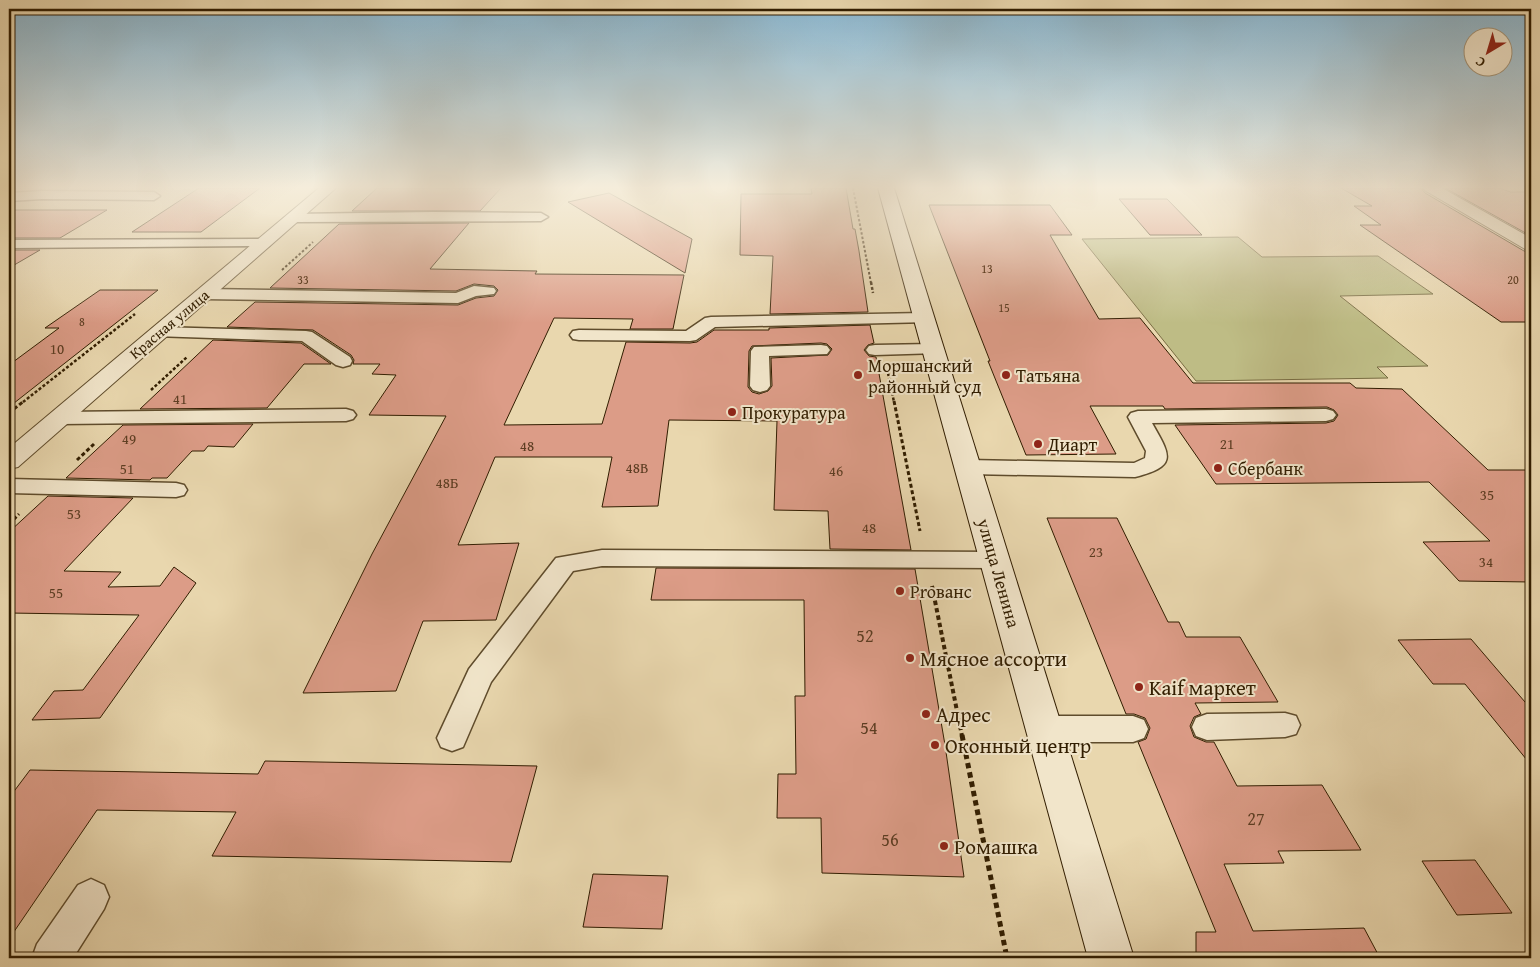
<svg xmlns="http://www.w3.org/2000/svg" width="1540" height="967" viewBox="0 0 1540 967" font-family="'Gentium Book Plus',serif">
	<rect width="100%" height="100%" fill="#e9d7ae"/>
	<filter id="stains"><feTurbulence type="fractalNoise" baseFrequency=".004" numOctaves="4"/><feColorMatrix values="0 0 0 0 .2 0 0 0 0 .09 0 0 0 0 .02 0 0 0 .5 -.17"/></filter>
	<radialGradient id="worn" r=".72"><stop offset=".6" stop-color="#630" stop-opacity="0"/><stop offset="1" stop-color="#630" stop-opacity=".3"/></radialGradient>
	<path fill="#bebc85" stroke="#786c42" d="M1238,237L1262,257L1378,256L1433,294L1340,296L1428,366L1377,367L1388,378L1196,381L1082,239Z"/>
	<path fill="#dc9c87" stroke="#311d00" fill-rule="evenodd" d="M199,188H260L201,232H132Z
		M377,188H501L480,211H352Z
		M811,188H846L853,229H855L859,251L868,312L770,314L773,256L740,255L741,194H812Z
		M1341,188H1421L1425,193L1524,251L1531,252V322H1501L1360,225H1381L1354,206H1372Z
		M1445,188H1500L1510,192H1531V236Z
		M609,193L692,239L685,273L568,202Z
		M1119,199H1167L1202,235H1150Z
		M929,205H1050L1072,235H1050L1099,319L1140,318L1193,383H1350L1356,388L1402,389L1488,470H1531V582L1459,581L1423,542L1490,541L1429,482L1216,484L1175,425L1326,423L1334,421L1338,415L1334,410L1327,407L1165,409L1163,406H1090L1116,454L1026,455L988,361H990Z
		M9,210H107L60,238H9Z
		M469,223L430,269L537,271L535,274L684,275L673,329H630L633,319L554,318L504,425L602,424L626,342L690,343L697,342L714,330H769V328L870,325L874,343L868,345L864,350L869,356L876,357L911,550L830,549L828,511L774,510L777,421L669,420L658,506L602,507L612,457H495L458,545L519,543L496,620L423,621L396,691L303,693L372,554L446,416L369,415L396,375L372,374L380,364H353L354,360L351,355L313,330L227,327L255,302L458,305L476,298L494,296L498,290L494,286L474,284L456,291L270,288L339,224ZM821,343L827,344L832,349L828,355L771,358L772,386L768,391L759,394L752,392L748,387L749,351L752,346Z
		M9,250H40L9,268Z
		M100,290H158L9,407V365L59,328H45Z
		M213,340L301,343L331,364H304L267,408L140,409Z
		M253,424L234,447L208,446L204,451H192L167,478H152L150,480L66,478L123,425Z
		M48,496L133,498L64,571L121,572L108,587L160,586L174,567L196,583L100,718L32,720L54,691L83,690L139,615L9,613V532Z
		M1047,518H1117L1168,622H1179L1186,637H1240L1278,702L1195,703L1201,714L1194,717L1190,726L1194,737L1206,742H1214L1237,786L1322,785L1361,850L1278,851L1284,863L1224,864L1253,931L1364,928L1380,958H1196V932H1216L1138,742L1146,739L1150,728L1145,718L1134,714H1126Z
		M656,568L915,569L945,745L964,877L822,873L821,818H777L778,774H796L795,696H805L804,600H651Z
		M1471,639L1531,709V765L1465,684H1433L1398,640Z
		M265,761L537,766L511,862L212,856L236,812L97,810L9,939V798L30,770L258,774Z
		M1475,860L1512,913L1457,915L1422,861Z
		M593,874L668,876L662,929L583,927Z"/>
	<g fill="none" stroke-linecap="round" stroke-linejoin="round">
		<g stroke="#5f4c2c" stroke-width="3">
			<path id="service" d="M42,191L154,192L160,196L154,200L42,199L9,201V193Z
				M433,212L541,213L548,217L541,221L293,222L286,218L293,214Z
				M264,239L269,240L271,243L269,246L9,248V240Z
				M474,286L494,288L496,291L494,294L476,296L458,303L204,299L198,297L196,294L198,291L204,289L456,293Z
				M924,313L930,314L933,318L930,322L715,327L696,340L690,341L579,340L573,339L570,335L573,331L579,330L686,331L705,318L711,317Z
				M160,327L306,331L312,332L350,357L352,361L350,365L343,367L336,365L302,341L154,336L151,332L154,328Z
				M933,344L939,345L942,349L939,353L875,355L869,354L866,350L869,346L875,345Z
				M821,345L827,346L830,350L827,354L769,356L770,386L767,390L760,392L753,390L750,386L751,351L754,347Z
				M346,409L353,411L356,415L353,419L346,421L59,424L52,422L49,418L52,414L59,412Z
				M1326,409L1333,411L1336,415L1333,419L1326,421L1152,423C1170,455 1179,466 1135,477L968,474L960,472L957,467L960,462L968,460L1134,463L1145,458L1146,451L1128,417L1131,413L1138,411Z
				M9,479L176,483L184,485L187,490L184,495L176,497L9,493Z
				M602,550L995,552L1004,554L1008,560L1004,566L995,568L602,566L573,571L491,682L463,747L452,751L441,747L437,738L469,669L556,558Z
				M1285,713L1296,716L1300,725L1296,734L1285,737L1207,740L1196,736L1192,727L1196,718L1207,714Z
				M1044,716H1133L1144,720L1148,729L1144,738L1133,742H1044L1033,738L1029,729L1033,720Z
				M91,879L104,885L109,897L104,909L73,958H32L37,944L78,885Z"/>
		</g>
		<g stroke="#5f4c2c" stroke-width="2">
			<path id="minor" d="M319,188H336L18,467L9,469V448Z
				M1423,188H1442L1531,238V250L1525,249L1426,191Z"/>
		</g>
		<g stroke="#311d00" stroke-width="2">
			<path id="secondary" d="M878,188H894L1134,958H1088Z"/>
		</g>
		<path stroke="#311d00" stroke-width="2" stroke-dasharray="2.5 2" stroke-linecap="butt" d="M853,188L871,283
			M282,270L313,242"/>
		<path stroke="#311d00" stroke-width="2.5" stroke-dasharray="3 2" stroke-linecap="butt" d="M871,282L873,293
			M888,373L894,402
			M151,390L187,357
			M23,402L135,314"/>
		<path stroke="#311d00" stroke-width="3" stroke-dasharray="4 2.5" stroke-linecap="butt" d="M894,401L920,531
			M9,413L24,401
			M77,460L94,444
			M9,524L19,514"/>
		<path stroke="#311d00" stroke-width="4" stroke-dasharray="4.5 3" stroke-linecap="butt" d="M932,586L962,736"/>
		<path stroke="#311d00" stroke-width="5" stroke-dasharray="5.5 4" stroke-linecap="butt" d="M962,735L1007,958"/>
		<use href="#service" fill="#f1e5ca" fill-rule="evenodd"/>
		<use href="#minor" fill="#f1e5ca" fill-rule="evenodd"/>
		<use href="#secondary" fill="#f1e5ca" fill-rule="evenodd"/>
	</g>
	<linearGradient id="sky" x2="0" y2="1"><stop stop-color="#87b6d1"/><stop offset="0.58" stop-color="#f5eddb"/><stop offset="1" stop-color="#f5eddb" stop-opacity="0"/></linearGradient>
	<rect width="1540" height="323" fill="url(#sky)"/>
	<g fill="#8f2418" stroke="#f1e5ca" stroke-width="2">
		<circle cx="858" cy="375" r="5"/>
		<circle cx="1006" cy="375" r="5"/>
		<circle cx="732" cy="412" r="5"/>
		<circle cx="1038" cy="444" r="5"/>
		<circle cx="1218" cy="468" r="5"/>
		<circle cx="900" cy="591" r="5"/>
		<circle cx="910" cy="658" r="5"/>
		<circle cx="1139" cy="687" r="5"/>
		<circle cx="926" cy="714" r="5"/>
		<circle cx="935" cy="745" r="5"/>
		<circle cx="944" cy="846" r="5"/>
	</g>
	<g text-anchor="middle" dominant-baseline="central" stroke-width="4" stroke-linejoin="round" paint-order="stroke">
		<g font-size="12" fill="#5c3d22">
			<text x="987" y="268">13</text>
			<text x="303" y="279">33</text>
			<text x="1513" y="279">20</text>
			<text x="1004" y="307">15</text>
			<text x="82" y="321">8</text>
		</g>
		<g font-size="15" fill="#311d00" stroke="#f1e5ca">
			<text transform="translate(169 324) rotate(-40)">Красная улица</text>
		</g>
		<g font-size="15" fill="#5c3d22">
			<text x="57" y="348">10</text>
			<text x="180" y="398">41</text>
			<text x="129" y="438">49</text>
			<text x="1227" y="443">21</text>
			<text x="527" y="445">48</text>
			<text x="637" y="467">48В</text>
			<text x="127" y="468">51</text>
			<text x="836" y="470">46</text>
			<text x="447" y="482">48Б</text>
			<text x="1487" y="494">35</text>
			<text x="74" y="513">53</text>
			<text x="869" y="527">48</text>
			<text x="1096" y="551">23</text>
			<text x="1486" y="561">34</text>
			<text x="56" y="592">55</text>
		</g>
		<g font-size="18" fill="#311d00" stroke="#f1e5ca" text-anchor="start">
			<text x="868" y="365">Моршанский<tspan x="868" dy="21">районный суд</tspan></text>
			<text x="1016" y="375">Татьяна</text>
			<text x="742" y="412">Прокуратура</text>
			<text x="1048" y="444">Диарт</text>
			<text x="1228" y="468">Сбербанк</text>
			<text x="910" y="591">Proванс</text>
		</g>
		<g font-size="18" fill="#311d00" stroke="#f1e5ca">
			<text transform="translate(999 573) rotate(74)">улица Ленина</text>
		</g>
		<g font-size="18" fill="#5c3d22">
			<text x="865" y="635">52</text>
			<text x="869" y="727">54</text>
			<text x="1256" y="818">27</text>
			<text x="890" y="839">56</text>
		</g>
		<g font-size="21" fill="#311d00" stroke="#f1e5ca" text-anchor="start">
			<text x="920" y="658">Мясное ассорти</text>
			<text x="1149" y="687">Kaif маркет</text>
			<text x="936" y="714">Адрес</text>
			<text x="945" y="745">Оконный центр</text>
			<text x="954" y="846">Ромашка</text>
		</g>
	</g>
	<rect width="1540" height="967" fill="none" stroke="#e9d7ae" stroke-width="30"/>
	<rect x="10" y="10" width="1520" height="947" fill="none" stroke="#311d00" stroke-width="2.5"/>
	<rect x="15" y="15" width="1510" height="937" fill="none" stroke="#311d00"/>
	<g transform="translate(1488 52) rotate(218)"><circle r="24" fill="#f1e5ca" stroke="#a49579"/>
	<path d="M0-4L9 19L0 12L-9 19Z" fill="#8f2418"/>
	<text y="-8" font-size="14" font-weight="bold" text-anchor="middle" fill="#311d00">С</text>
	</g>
	<rect width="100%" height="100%" filter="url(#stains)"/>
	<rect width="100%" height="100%" fill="url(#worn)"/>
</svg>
